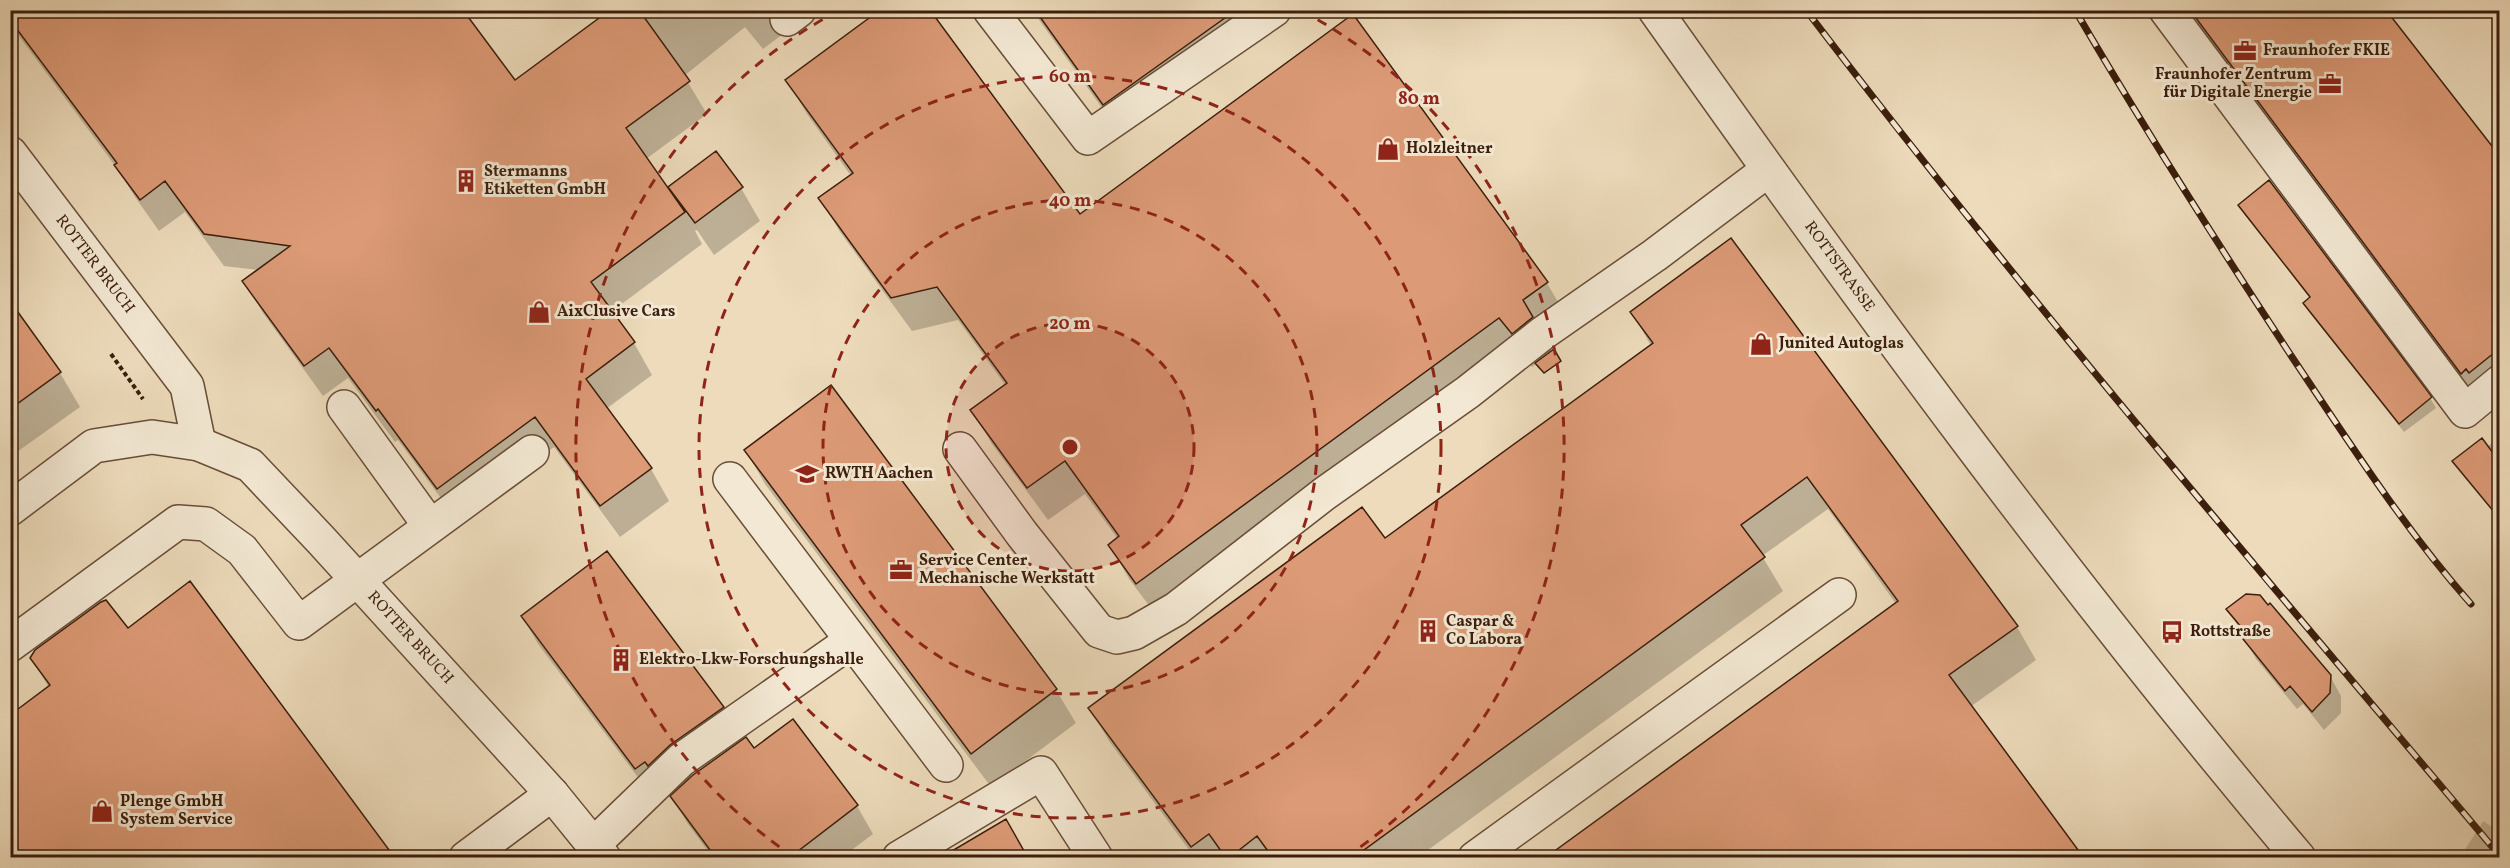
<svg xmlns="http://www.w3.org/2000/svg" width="2510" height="868" viewBox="0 0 2510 868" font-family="Vollkorn,serif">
	<rect width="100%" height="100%" fill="#eddbbb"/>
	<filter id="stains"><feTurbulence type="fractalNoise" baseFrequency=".00333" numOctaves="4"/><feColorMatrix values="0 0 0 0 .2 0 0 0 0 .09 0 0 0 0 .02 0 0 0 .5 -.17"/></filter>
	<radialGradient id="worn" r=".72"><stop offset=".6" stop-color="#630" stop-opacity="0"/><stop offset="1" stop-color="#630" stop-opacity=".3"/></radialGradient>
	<path fill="#0003" d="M10,10L515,82L598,21L590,10H815L763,49L745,27L684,76L707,114L646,159L675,200L741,188L760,221L714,255L697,230L695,231L702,244L611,312L634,343L652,375L606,409L651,469L669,501L620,537L554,447L457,520L398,440L395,442L348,378L323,396L263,313L244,281L259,270L224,266L185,212L159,231L135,197L119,171L10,24Z
		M1032,10H1297L1122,136Z
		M2191,10H2384L2500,158V396L2480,405L2209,42Z
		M787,80L1080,216L1547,283L1566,316L1542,334L1552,351L1532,367L1519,351L1157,616L1129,579L1110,545L1118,539L1085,494L1048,520L992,444L972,410L1006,386L958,320L912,331L840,232L820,198L851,176L807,114Z
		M2240,206L2430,398L2436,408L2404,432L2310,313L2305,304L2311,299Z
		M10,304L60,373L80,407L10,457Z
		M1632,312L2017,627L2036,660L1970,707L1828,509L1762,556L1783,591L1417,858H1195L1109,741L1090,708L1385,541L1651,346Z
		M830,387L1056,690L1076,723L991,787L765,484L746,451Z
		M2500,437V520L2454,461L2487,447Z
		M2228,610L2330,676L2341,696V713L2324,730L2303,704L2297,709L2256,659L2245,639L2246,638Z
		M523,617L722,708L738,735L652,796L538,644Z
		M127,630L49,688L32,658Z
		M793,721L857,806L873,834L841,858H713L688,824L672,797L754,750Z"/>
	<path fill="#dc9a76" stroke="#3b1e0c" stroke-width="1.5" d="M10,10H463L515,80L610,10H639L690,81L626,128L685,212L591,282L635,342L586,379L652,468L600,506L535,417L437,489L378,409L376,411L329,348L304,366L242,281L290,246L204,234L165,181L140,200L114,165L117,163L10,20Z
		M880,10H930L1080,214L1353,14L1548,282L1523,300L1533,317L1512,334L1499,318L1136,584L1108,545L1119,536L1065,461L1027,488L970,410L1007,383L937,287L891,298L818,198L853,173L785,80Z
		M1035,10H1236L1103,105Z
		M2190,10H2386L2499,155V349L2469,373L2466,369L2461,374Z
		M716,151L743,187L695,223L668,187Z
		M2269,180L2432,397L2399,424L2303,303L2310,297L2238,205Z
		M1731,238L2018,626L1949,675L2084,858H1545L1898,601L1807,477L1741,525L1765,557L1353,858H1273L1257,836L1229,858H1226L1209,834L1191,847L1088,708L1362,507L1385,538L1653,343L1630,312Z
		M10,301L61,372L10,409Z
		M1554,349L1561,361L1544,373L1535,363Z
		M831,385L1057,689L971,754L744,450Z
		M2482,438L2499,461V518L2452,461Z
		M607,551L724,707L670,745L648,766L645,762L635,769L521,616Z
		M190,581L395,858H10V715L50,685L30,658L35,650L101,602L106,600L128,628Z
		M2246,594L2260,595L2268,605L2270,603L2331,675L2330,693L2312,712L2290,686L2285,691L2243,639L2247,634L2226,609Z
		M793,719L858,805L789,858H716L670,796L693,775L746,737L754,748Z
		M1006,819L1028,858H940Z"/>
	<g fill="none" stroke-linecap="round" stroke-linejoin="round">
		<path stroke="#c9b598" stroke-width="33" stroke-dasharray="33 16" stroke-linecap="butt" d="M2479,858L2500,826"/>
		<g stroke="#684d38" stroke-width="36">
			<g id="minor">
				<path d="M990,10L1088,138L1274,10"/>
				<path id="s1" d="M1655,10C1860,300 2070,587 2299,858"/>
				<path d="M2166,10L2465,411L2500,382"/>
				<path d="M787,19L799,10"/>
				<path id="s2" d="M10,153L187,386L199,444"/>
				<path d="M344,407L430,526"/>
				<path d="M960,449L1022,534L1099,631L1117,637L1134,633L1176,609L1324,494L1468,392L1543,333L1655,255L1768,170"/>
				<path d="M730,479L946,765"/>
				<path id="s3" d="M10,509L94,446L152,437L199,444L250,465L321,540L552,794L604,858"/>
				<path d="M10,645L178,522L206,524L242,550L299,623L532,452"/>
				<path d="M593,845L681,760L851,641"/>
				<path d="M466,858L552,794"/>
				<path d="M899,858L1041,773L1096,858"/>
				<path d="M1475,858L1839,595"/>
			</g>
		</g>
		<path stroke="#3b1e0c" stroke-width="4" stroke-dasharray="4.5 3" stroke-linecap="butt" d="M111,354L143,399"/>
		<use href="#minor" stroke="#f3e8d3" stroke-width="33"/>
		<g stroke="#3b1e0c" stroke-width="7">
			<path id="rail" d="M1806,10C2027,300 2265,577 2500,856
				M2075,10C2144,128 2217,243 2292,357C2349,442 2403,527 2471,604"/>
		</g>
		<use href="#rail" stroke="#f3e8d3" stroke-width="4.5" stroke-dasharray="14" stroke-linecap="butt"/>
	</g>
	<circle cx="1070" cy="447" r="124" fill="#8f2418" fill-opacity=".12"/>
	<g fill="none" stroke="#8f2418" stroke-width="3" stroke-dasharray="10 8">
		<circle cx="1070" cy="447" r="124"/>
		<circle cx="1070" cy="447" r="247"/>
		<circle cx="1070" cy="447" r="371"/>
		<path d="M794 857A494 494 0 0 1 838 11M1302 11A494 494 0 0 1 1346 857"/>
	</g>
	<defs>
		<g id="office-bare" transform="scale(1.8)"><path d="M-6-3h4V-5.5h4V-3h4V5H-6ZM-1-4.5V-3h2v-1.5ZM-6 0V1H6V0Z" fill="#8f2418" stroke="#f3e8d3" stroke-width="2.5" paint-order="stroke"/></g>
		<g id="shop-bare" transform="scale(1.8)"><path d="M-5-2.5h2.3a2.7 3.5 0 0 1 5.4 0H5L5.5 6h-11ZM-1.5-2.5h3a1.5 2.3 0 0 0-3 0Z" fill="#8f2418" stroke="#f3e8d3" stroke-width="2.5" paint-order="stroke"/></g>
		<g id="building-bare" transform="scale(1.8)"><path d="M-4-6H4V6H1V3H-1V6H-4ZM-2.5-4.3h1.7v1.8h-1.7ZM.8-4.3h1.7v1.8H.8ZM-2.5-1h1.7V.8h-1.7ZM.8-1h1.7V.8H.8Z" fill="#8f2418" stroke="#f3e8d3" stroke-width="2.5" paint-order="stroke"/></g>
		<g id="university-bare" transform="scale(1.8)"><path d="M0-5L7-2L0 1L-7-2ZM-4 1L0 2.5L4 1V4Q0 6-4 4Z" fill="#8f2418" stroke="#f3e8d3" stroke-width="2.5" paint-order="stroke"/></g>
		<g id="bus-bare" transform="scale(1.8)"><path d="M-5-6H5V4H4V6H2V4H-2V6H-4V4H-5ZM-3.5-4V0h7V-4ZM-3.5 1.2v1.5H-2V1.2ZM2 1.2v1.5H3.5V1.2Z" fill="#8f2418" stroke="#f3e8d3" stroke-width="2.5" paint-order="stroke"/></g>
	</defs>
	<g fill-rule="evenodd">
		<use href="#office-bare" x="2245" y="51"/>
		<use href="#office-bare" x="2330" y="84"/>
		<use href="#shop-bare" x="1388" y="149"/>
		<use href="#building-bare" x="466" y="181"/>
		<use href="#shop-bare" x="539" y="312"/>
		<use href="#shop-bare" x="1761" y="344"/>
		<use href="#university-bare" x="807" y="474"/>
		<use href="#office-bare" x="901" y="570"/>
		<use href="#building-bare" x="1428" y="631"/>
		<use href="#bus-bare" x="2172" y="632"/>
		<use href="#building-bare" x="621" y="660"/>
		<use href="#shop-bare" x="102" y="811"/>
	</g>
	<g text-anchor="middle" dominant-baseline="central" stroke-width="6" stroke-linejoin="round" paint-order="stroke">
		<g font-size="16" font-weight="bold" fill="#3b1e0c" stroke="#f3e8d3" text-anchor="start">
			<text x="2263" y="51">Fraunhofer FKIE</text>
			<text x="2312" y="75" text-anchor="end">Fraunhofer Zentrum<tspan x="2312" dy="18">für Digitale Energie</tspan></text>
			<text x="1406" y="149">Holzleitner</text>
			<text x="484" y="172">Stermanns<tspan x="484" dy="18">Etiketten GmbH</tspan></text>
			<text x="557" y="312">AixClusive Cars</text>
			<text x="1779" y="344">Junited Autoglas</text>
			<text x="825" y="474">RWTH Aachen</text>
			<text x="919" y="561">Service Center<tspan x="919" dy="18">Mechanische Werkstatt</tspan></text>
			<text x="1446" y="622">Caspar &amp;<tspan x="1446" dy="18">Co Labora</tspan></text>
			<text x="2190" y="632">Rottstraße</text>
			<text x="639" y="660">Elektro-Lkw-Forschungshalle</text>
			<text x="120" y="802">Plenge GmbH<tspan x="120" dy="18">System Service</tspan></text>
		</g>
		<g font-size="16" fill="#3b1e0c" stroke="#f3e8d3">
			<text stroke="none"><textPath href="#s2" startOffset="140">ROTTER BRUCH</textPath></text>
			<text stroke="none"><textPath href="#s1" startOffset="316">ROTTSTRASSE</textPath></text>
			<text stroke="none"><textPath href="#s3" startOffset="502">ROTTER BRUCH</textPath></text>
		</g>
	</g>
	<circle cx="1070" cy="447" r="9" fill="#8f2418" stroke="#f3e8d3" stroke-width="3"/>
	<g font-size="18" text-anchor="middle" font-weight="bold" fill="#8f2418" stroke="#f3e8d3" stroke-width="6" stroke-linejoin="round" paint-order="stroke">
		<text x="1070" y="82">60 m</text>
		<text x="1419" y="104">80 m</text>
		<text x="1070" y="206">40 m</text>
		<text x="1070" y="329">20 m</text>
	</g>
	<rect width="2510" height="868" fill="none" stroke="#eddbbb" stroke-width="36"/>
	<rect x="12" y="12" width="2486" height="844" fill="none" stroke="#3b1e0c" stroke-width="3"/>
	<rect x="18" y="18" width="2474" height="832" fill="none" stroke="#3b1e0c" stroke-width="1.5"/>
	<rect width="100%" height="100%" filter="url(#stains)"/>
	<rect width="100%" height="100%" fill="url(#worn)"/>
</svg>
